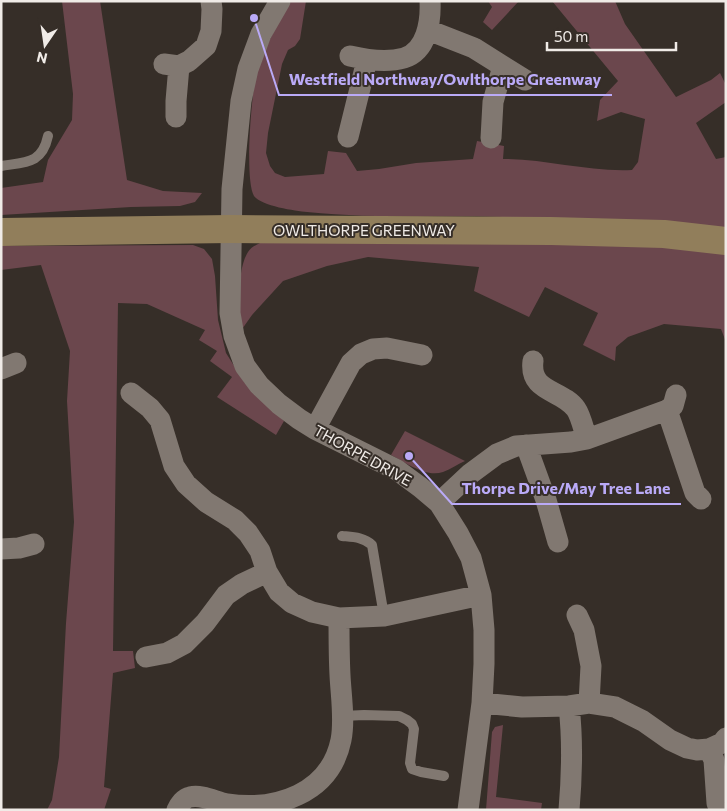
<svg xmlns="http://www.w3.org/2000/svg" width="727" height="811" viewBox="0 0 727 811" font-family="Commissioner,sans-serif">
	<rect width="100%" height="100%" fill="#362e28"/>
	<path fill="#6b474d" d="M62,1H100L127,180L163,191L202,193L195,202L180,206L131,207L1,215V188L43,182L48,160L72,120L73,94Z
		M291,1H306L300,39L295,46L288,50L282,64L268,133L266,153L270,166L275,173L285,177L324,174L328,151L346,153L357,171L379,169L416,163L473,159L477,141L504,146L503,159C546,159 588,172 632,170L638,162L645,119L621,112L597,121L600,100L618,81L552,1H615L625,24L676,97L711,80L720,73L726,85V102L696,123L716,159L726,157V229C652,224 578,219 503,217C438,215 373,219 307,212C296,211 261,206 254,196C244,178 252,90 257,68C259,63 262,57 265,51C272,33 281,18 291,1Z
		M488,1H519L492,30L483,22L492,7Z
		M568,238L726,251V342L721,329L664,324L628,337L616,347L615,361L583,345L598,313L545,287L529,317L474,291L479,267L368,257L327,266L283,281L252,315L240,332C240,310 236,271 248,252C251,247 256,245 260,243Z
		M193,245L204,249L212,259L215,276L218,320L226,353L245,383L284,421L276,435L217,397L232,377L210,361L217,351L199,340L205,330L147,304L118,303L113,651H133L135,668L113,673L104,787L111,789L104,810H47L52,800L59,757L66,623L74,522L67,401L70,351L41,265L1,270V246Z
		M405,431L465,461C458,464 451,469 443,472C426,478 405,462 391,455Z
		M503,725L496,797L542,803L541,810H486L492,732L495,727Z"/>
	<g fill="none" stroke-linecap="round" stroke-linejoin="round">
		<path stroke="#817871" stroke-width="10" d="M1,166C26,162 42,164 48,136
			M342,536C352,537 364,537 372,545L384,616
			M343,716L364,715L399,716L407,720L412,724L414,729L410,763L412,769L421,772L444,776"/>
		<path stroke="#817871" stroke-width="21" d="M280,1L261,34L248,69L241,101L232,189L230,313L234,336L245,366L259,385L279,404L299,419L315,429L397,470L420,487L439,503L458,533L471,558L481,595L484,630V664L482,703L468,810
			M428,30L474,48L525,80
			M350,56C367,60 387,63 404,58C427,51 431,21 430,1
			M164,64L179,66L189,61L206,46L211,31L212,9L211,1
			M176,117V101L179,66
			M348,137L367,60
			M491,138L493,102L503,66
			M533,361C529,393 562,389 576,409C581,416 584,431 587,439
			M1,369L16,363
			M131,393L150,408L160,420L174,466L186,484L206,502L235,520L248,533L260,551L267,572L279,592L292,603L312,612L339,618L384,616L481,595
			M667,410L695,493L701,499
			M315,429L351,363L361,354L373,349L387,348L422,355
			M526,445L546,500L558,542
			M439,503L470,474L497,454L516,446L571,442L587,439L667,410L673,406L676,395
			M1,549L19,548L34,544
			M577,615L584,630L591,666L589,703
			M146,657L167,653L184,644L205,623L226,595L242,584L267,572
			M482,703L522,707L569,706L589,703L615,707L643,721L670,740L687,748L697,750L709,749L722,743L726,738
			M569,706C573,741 572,775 569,810
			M709,749L714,760L717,803L720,810
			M177,810C179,805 184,798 190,797C202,794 216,802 227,804C276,811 330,794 341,740C345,720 341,696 340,675C339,656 339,637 339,618"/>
		<path stroke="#917e5b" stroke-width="28" d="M1,232L231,229L551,231L664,234L726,241"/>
	</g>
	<g text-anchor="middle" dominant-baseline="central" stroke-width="4" stroke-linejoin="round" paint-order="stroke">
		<g font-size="15" fill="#f0ebe7" stroke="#362e28">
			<text x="364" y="230">OWLTHORPE GREENWAY</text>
			<text transform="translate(363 455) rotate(29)">THORPE DRIVE</text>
		</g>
	</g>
	<path fill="none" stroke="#baaaf7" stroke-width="2" d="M254 18L279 95H612M409 456L452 504H681"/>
	<g fill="#baaaf7" stroke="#362e28" stroke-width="2">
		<circle cx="254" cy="18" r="5"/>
		<circle cx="409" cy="456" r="5"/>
	</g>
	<g font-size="16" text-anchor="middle" font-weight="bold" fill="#baaaf7" stroke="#362e28" stroke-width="4" stroke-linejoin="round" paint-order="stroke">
		<text x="445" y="85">Westfield Northway/Owlthorpe Greenway</text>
		<text x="566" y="494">Thorpe Drive/May Tree Lane</text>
	</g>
	<rect width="727" height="811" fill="none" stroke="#f0ebe7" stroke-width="5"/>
	<g transform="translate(45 45) rotate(193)" stroke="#362e28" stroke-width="4" paint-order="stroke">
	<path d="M0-4L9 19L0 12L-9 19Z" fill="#f0ebe7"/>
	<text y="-8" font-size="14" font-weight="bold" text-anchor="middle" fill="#f0ebe7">N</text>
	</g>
	<path d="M547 42v8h129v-8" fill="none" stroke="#f0ebe7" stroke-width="2.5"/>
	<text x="554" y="42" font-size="15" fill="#f0ebe7" stroke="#362e28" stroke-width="4" paint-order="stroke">50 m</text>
</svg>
